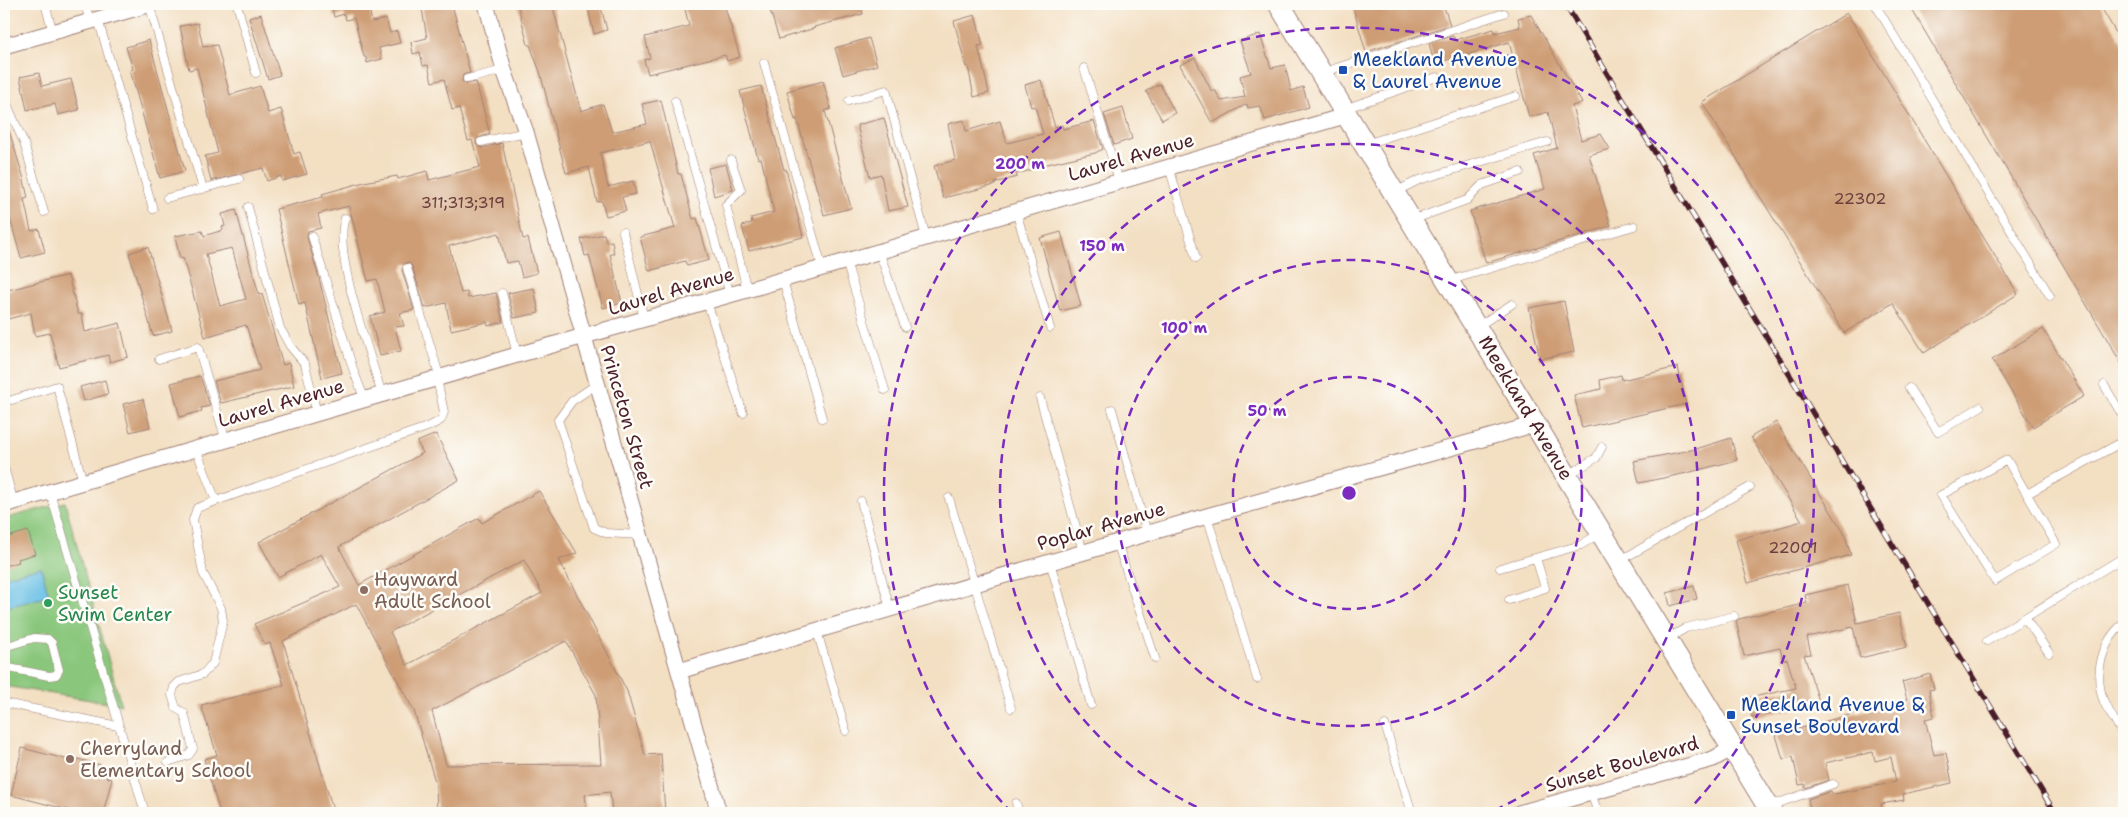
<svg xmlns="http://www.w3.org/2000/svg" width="2128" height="817" viewBox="0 0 2128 817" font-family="'Shantell Sans',sans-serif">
	<rect width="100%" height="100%" fill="#fdfcf7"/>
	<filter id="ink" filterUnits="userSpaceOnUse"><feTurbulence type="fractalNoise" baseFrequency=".02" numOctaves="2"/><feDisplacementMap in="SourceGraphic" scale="10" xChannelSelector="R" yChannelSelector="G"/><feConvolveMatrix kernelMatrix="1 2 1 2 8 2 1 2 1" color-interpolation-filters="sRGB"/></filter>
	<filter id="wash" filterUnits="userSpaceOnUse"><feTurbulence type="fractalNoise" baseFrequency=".0096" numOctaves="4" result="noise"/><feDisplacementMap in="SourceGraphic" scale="20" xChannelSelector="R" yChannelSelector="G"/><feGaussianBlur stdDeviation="1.12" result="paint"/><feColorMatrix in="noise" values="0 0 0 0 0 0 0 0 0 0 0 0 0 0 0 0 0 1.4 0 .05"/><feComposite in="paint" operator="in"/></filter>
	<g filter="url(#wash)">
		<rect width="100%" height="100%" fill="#f3dfc2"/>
		<path fill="#8ac77d" stroke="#6a7354" d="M65,502L121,705L4,686V519Z"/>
		<path fill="#69c0e6" stroke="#5a7088" d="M41,567L49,596L4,608V577Z"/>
		<g id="blocks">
			<path fill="#ce9d75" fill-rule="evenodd" d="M331,4H368L372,22L386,19L390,33L397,31L400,43L379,48L382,59L367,63L366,57H364L354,18L346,20L344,14L334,17Z
				M431,4H452L470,73L463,75L462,81L466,84L476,82L490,134L478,138L476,144L482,148L502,143L523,239L528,238L537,273L522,277L518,261L506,263L499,233L449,246L461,293L467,292L468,298L496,293L503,322L488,326L487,322L451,330L446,303L425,308L412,266L409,263H405L402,270L414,310L400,313L404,326L395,327L401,351L380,356L370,316L385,312L377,279L368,281L349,206L318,214L321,228L308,231L307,237L319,278L342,373L322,378L305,303L299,305L276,209L323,197L322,194L364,182L397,176L398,179L427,171L429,180L480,167L472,140L468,141L459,108L452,110L444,79L432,82L428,65L423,66L420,52L413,54L411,42L427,38L422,9L432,7Z
				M525,4H552L581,111L603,104L612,132L647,124L642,104L661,100L678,174H681L693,219L697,218L709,260L687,266L685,261L649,271L640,237L675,228L650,141L600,153L608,187L633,181L636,194L622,197L626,211L606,216L602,201L597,202L589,167L566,173L540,72L530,45H528L518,6Z
				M600,4L607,30L594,34L588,8Z
				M691,4H724L740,57L727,61L725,55L648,74L644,60L650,58L645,37L689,26L684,5Z
				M768,4H861L863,14L814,27L815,28L779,39Z
				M1352,4H1443L1450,25L1366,52Z
				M1918,4H2099L2124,46V368L1911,8Z
				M1847,13L2018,294L1924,353L1893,303L1844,333L1702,102Z
				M261,14L280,75L268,79L249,18Z
				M975,15L983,45L978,46L989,93L974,97L968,66L966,67L954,21Z
				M1531,15L1582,103L1572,106L1581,140L1601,134L1610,149L1589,155L1611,226L1486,263L1470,211L1545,189L1534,155L1557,148L1548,112L1529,117L1509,42L1460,57L1434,63L1429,43L1453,36L1455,40L1494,29L1495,33L1520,27L1518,18Z
				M198,23L203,47L217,45L230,95L260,86L268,113L281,109L294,154L300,152L307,174L282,181L281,176L267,181L263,168L211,181L205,156L218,153L197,68L189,70L180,26Z
				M1260,34L1271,68L1285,65L1291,91L1303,87L1309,107L1265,120L1260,106L1248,108L1247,104L1212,123L1180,65L1195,58L1212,92L1215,90L1221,101L1245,97L1240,76L1251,73L1240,41Z
				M869,38L877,65L843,75L835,48Z
				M149,40L185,171L160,178L130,70L133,69L126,47Z
				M39,73L42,86L71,79L79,110L58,115L55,104L27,110L20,77Z
				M1041,80L1055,127L1062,125L1063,129L1094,121L1103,149L1095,153L1043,165V167L1016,174L1017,177L995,183V185L943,198L934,166L955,160L948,124L964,120L966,131L1000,121L1007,143L1043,134L1035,106L1031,107L1025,85Z
				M823,81L831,109L825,111L851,208L824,215L797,119L795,120L787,91Z
				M1160,84L1175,113L1162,120L1146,91Z
				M761,86L784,170L786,169L803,237L749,251L742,226L752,223L751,218L774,212L761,158L758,159L740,91Z
				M1123,108L1132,139L1114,145L1104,114Z
				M884,118L908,207L888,211L881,174L870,177L857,125Z
				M7,124L23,176L28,198L24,199L31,231L39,229L45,252L21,258L4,197V125Z
				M726,164L733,190L714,196L708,168Z
				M236,210L259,295L262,294L283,365L289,363L294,386L221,403L214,381L260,370L246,325L205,337L183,258L180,259L175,236L202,231L204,236L223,230L222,227L225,226L222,214ZM232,248L246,299L220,306L206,254Z
				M1061,232L1081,306L1060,311L1040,238Z
				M604,234L606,242L612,241L614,254H610L622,303L603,308L589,255L585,256L581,239Z
				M148,247L172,331L153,336L129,253Z
				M68,275L78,314H82L85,332L120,323L128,357L110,362L108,355L59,367L50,333L35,336L31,313L4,320V291Z
				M534,288L539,313L514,318L508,293Z
				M1564,301L1574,352L1540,359L1529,308Z
				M2043,329L2084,396L2033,427L1992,360Z
				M1678,367L1686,404L1582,428L1574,395L1601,389L1600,380L1621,375L1622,380Z
				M200,376L210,406L201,408L202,411L180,417L171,383Z
				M105,380L108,394L84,401L80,387Z
				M143,399L150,427L130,432L123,404Z
				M1776,422L1844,533L1851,555L1748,583L1736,540L1802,521L1751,437Z
				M436,434L459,480L339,547L359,585L479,518L482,523L539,491L577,553L559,560L627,691L645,755L661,754L665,813H612L610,792L585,795L587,813H437L436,785L414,711L356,604L283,641L334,813H220L204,759L217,755L201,705L284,685L270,643L265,645L254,624L340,587L321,554L278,577L259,542L423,453L417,442ZM524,560L542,593L407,665L390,632ZM566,641L596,695L601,764L446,765L432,711Z
				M1731,438L1737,460L1687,473L1639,483L1634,461L1696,449Z
				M28,531L35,554L18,559L19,562L4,566V538Z
				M1848,585L1857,623L1899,613L1907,647L1860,658L1853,627L1807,637L1811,654L1804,655L1820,704L1752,717L1748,698L1796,688L1787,659L1783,660L1780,648L1744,656L1736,621L1739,619L1807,603L1805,595Z
				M1694,586L1697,599L1670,606L1667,593Z
				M1930,674L1934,689L1929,690L1934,717L1925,719L1934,755L1946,753L1952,783L1903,794L1904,800L1881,804L1883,813H1811L1808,799L1831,791L1832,794L1840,793L1896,782L1891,757L1875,761L1873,752L1825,763L1829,780L1805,788V784L1799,785L1793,757L1783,759L1776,735L1907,699L1902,682Z
				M22,748L77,762L78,759L101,765L99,771L107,773L106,777L112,779L103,813H69V810L11,795Z"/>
		</g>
	</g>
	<g filter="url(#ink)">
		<use href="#blocks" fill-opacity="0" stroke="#9e7f76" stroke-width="1"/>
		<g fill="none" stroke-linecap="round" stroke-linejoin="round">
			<g stroke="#9e7f76" stroke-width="9">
				<path id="lane" d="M45,4L53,32
					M85,4L90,21
					M149,4L203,189
					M237,4L256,73
					M1875,4L2050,296
					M98,19L153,209
					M764,63L822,267
					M1084,68L1119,181
					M4,70L7,104L24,143L44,212
					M1324,72L1504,13
					M467,79L504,70
					M675,101L730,295
					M849,101L886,90L926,237
					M1344,109L1437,77
					M481,142L526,132
					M1366,144L1516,96
					M731,160L741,190L726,205L747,290
					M1169,167L1196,258
					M1395,192L1419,180L1547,142
					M167,198L239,179
					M248,207L280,328L290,346L305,364L317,414
					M1016,211L1050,328
					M345,218C332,254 371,355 382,395
					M1412,220L1467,200L1482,185L1520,172
					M623,232L644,319
					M312,236L354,372L365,400
					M879,251L905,327
					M846,261L885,390
					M407,268L440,378
					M783,280L822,418
					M1451,280L1634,226
					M502,293L517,355
					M707,302L743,413
					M1477,327L1512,304
					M159,359L198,347L226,441
					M597,384L572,401L558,420L594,528L606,533L640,535
					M2104,385L2124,418
					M1909,388L1938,432L1980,407
					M1040,398L1083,552
					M12,400L57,386L83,482
					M1112,409L1147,533
					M196,449L216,501L430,426L441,420L444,412L437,379
					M2007,460L2056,544L1995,581L1941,495Z
					M4,467L14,503
					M1568,475L1596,458L1602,447
					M50,492L145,813
					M2027,494L2124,441
					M949,498L1011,708
					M861,501L890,609
					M1207,516L1257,679
					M1117,542L1155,658
					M1619,561L1750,487
					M1050,562L1091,705
					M1500,568L1581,545L1600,533
					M1509,600L1545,588L1536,558
					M2025,618L2049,653
					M2124,623C2102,641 2093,674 2104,702C2109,713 2118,725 2124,736
					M817,631L846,731
					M1667,639L1686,628L1734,616
					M1987,641L2124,557
					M4,647L34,638L48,639L52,643L59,670L56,675L49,676L4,667
					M4,703L118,726
					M1385,725L1412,813
					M168,762L189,755L193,749L184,713L176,708L172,695L174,687L179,682L203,674L213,663L223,621L221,608L203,573L193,520L197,508L216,501
					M1591,793L1598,813
					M1016,803L1019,813
					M1770,806L1833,784
					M707,813L716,803
					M1959,813H1960"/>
			</g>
			<g stroke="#9e7f76" stroke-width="17">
				<path id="street" d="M486,4L504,70L526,132L719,813
					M4,46L151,4
					M4,505L517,355L747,290L1348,115
					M679,671L1207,516L1536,424
					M1519,813L1713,759L1733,748"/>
			</g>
			<g stroke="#9e7f76" stroke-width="23">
				<path id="secondary" d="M1279,4L1772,813"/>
			</g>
			<use href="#lane" stroke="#fff" stroke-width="8"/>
			<use href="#street" stroke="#fff" stroke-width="15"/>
			<use href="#secondary" stroke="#fff" stroke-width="21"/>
			<g stroke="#4a1f2b" stroke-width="5.5">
				<path id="rail" d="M1565,4L2055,813"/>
			</g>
			<use href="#rail" stroke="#fdfcf7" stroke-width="4" stroke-dasharray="11" stroke-linecap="butt"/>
		</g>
	</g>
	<g fill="none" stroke="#7b2cbf" stroke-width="2.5" stroke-dasharray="9 6">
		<circle cx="1349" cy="493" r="116"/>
		<circle cx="1349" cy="493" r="233"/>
		<path d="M1210 813A349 349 0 1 1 1488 813"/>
		<path d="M1012 813A465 465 0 1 1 1686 813"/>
	</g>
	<g fill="#1a4fb4" stroke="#fdfcf7" stroke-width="2">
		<rect x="1338" y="65" width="10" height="10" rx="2.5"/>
		<rect x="1726" y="710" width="10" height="10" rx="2.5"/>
	</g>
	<g fill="#8d6e63" stroke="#fdfcf7" stroke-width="2">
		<circle cx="364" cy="590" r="5"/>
		<circle cx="70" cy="759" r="5"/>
	</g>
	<circle fill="#2e9e5b" stroke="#fdfcf7" stroke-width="2" cx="48" cy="603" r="5"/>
	<g text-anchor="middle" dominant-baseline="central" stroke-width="5" stroke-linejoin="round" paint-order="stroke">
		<g font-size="16" fill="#6b3e3e">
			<text x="1860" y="198">22302</text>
			<text x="463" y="202">311;313;319</text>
			<text x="1793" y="547">22001</text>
		</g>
		<g font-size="19" fill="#164399" stroke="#fdfcf7" text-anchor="start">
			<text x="1353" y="59">Meekland Avenue<tspan x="1353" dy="22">&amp; Laurel Avenue</tspan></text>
			<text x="1741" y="704">Meekland Avenue &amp;<tspan x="1741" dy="22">Sunset Boulevard</tspan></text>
		</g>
		<g font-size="19" fill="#4a1f2b" stroke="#fdfcf7">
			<text transform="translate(1131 157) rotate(-16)">Laurel Avenue</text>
			<text transform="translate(671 291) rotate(-16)">Laurel Avenue</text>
			<text transform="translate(281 403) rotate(-16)">Laurel Avenue</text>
			<text transform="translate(1526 408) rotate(59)">Meekland Avenue</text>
			<text transform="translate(627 417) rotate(74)">Princeton Street</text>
			<text transform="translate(1101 526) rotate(-16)">Poplar Avenue</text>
			<text transform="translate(1622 764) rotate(-16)">Sunset Boulevard</text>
		</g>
		<g font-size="19" fill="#785e54" stroke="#fdfcf7" text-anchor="start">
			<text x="374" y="579">Hayward<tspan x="374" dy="22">Adult School</tspan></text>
			<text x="80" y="748">Cherryland<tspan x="80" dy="22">Elementary School</tspan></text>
		</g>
		<g font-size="19" fill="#27864d" stroke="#fdfcf7" text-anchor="start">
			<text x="58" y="592">Sunset<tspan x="58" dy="22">Swim Center</tspan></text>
		</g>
	</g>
	<circle cx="1349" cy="493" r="8" fill="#7b2cbf" stroke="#fdfcf7" stroke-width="2.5"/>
	<g font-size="15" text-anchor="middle" font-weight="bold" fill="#7b2cbf" stroke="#fdfcf7" stroke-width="5" stroke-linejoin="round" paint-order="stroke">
		<text x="1020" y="169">200 m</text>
		<text x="1102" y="251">150 m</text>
		<text x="1184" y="333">100 m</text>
		<text x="1267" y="416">50 m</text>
	</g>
	<rect width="2128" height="817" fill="none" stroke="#fdfcf7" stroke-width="20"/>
</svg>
